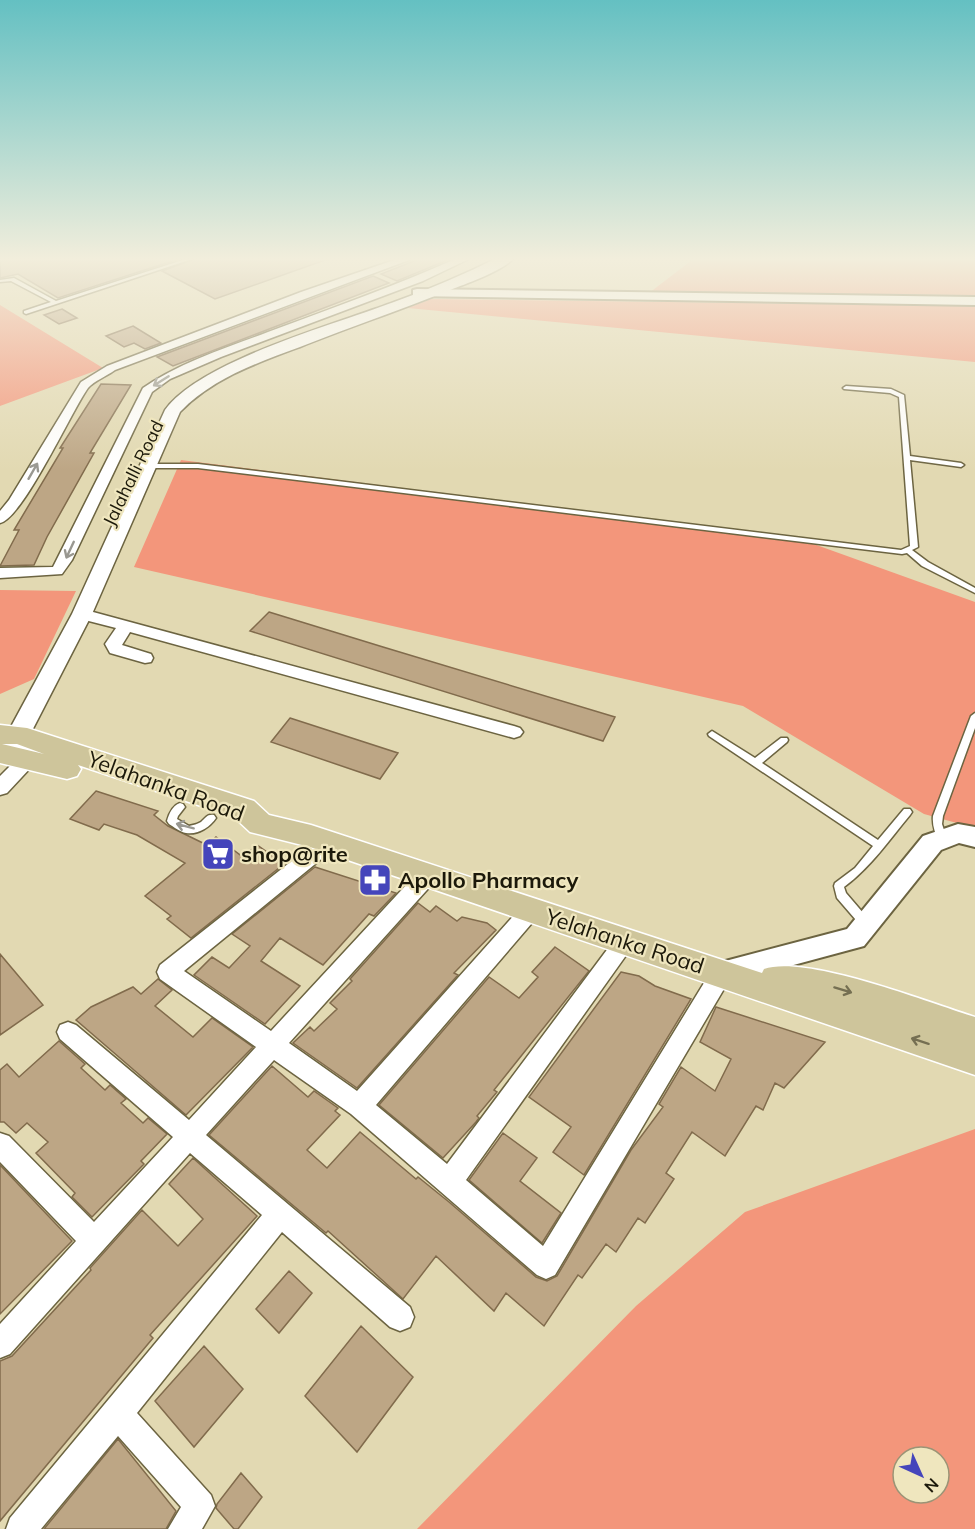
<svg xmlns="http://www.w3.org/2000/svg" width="975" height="1529" viewBox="0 0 975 1529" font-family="Mulish,sans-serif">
	<rect width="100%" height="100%" fill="#e2d9b2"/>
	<path fill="#f3967b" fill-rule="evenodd" d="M696,257H975V295L649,293Z
		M431,299L975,306V362L408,308Z
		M0,305L103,368L0,406Z
		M181,460L797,538L975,602V828L924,814L743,706L134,567Z
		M0,590L76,591L34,679L0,694Z
		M975,1129V1529H417L636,1306L745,1212ZM903,1457H939V1493H903Z"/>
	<path fill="#bda685" stroke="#816b4c" stroke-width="1.5" d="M0,257H185L58,298L18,274L0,278Z
		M200,257H328V259L215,299L162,271Z
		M424,257H455L397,281L381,274Z
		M373,276L389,283L173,366L157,357Z
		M62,309L77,318L59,324L44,315Z
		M133,326L161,343L145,349L134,343L124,347L106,336Z
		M101,384L131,385L90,453H94L47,537L34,565L0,566L19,530H14L63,448H60Z
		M269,612L383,647L615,717L603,741L250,631Z
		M290,718L398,753L380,779L271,742Z
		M96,791L158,811L154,815L168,826L207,845L216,837L243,857L257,845L284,864L191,938L167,919L171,916L145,896L185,863L137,835L104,824L99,830L70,819Z
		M315,867L396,893L374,916L369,914L323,965L280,938L261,961L300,986L265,1024L194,975L212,957L229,968L250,946L232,934Z
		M418,903L430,912L436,906L457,921L462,917L487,923L496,930L454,973L458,975L357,1088L293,1043L310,1027L314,1031L337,1009L330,1003L352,981L350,979Z
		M555,947L589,971L494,1090L497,1092L477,1116L479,1118L476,1122L443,1158L379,1105L489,977L519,998L538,977L532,972Z
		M0,954L43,1005L0,1035Z
		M621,972L639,976L655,986L691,999L584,1175L553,1152L571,1127L529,1097Z
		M158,979L172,990L155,1006L193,1037L212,1018L253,1047L186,1115L76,1020L91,1007L133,987L141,994Z
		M716,1007L825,1042L784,1088L775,1083L763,1110L756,1106L725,1156L692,1132L666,1173L674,1179L645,1223L638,1218L616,1252L606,1244L582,1278L578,1275L544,1326L506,1293L494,1311L436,1256L403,1299L328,1231L326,1233L209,1135L272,1066L308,1097L314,1091L338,1108L335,1111L340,1115L307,1150L327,1168L360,1132L416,1179L418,1177L449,1202L536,1277L547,1281L557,1276L631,1150L663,1107L659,1104L681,1067L715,1091L731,1059L700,1042Z
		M59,1041L85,1064L81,1068L105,1090L110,1085L126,1099L121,1103L143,1123L148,1118L167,1134L141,1161L144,1164L92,1217L72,1197L75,1193L36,1153L48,1142L27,1123L16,1133L4,1122H0V1070L7,1064L19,1077Z
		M503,1133L537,1158L520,1181L561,1213L542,1243L469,1180Z
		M193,1158L257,1216L150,1335L153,1338L0,1521V1361L12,1356L91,1270L90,1268L142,1210L178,1246L203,1219L169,1184Z
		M0,1165L72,1241L0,1314Z
		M289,1271L312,1293L279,1333L256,1309Z
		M361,1326L413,1377L357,1452L305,1396Z
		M204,1346L243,1389L194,1447L155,1401Z
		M118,1439L176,1511L166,1529H44Z
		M241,1473L262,1497L238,1529H234L216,1508L217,1504Z"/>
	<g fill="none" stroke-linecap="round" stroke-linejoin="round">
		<g stroke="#6c6441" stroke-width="3">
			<path id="service" d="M192,257H198L26,314L24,313V311L51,302L11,281L0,282V280L14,278L56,301Z
				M846,386L891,389L904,395L910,456L961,463L964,465L961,467L910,460L918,547L912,550L928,562L975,588V593L922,566L907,553L902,554L198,468H145L142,466L145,464H198L901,550L910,546L899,397L890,393L844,389L843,388Z
				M975,713V728L943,816L942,824L947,839L945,842H939C935,833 932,825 933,816L971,716Z
				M712,731L755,758L781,738H787L788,740L787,742L762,763L878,840L904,809H910L912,812L910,815C889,840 871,867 844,887L846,893L870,921L871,924L870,927L866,928L862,927L837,898L834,886L835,883L855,868L873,846L709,736L708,734Z
				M180,803L183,804L185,807L178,816L177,819L189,826C193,825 198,824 201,822C206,818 207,814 214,815L216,818C210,827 198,835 186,833C180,832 174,827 169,824L167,821C169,814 172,806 180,803Z"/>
		</g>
		<g stroke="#6c6441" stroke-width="3">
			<path id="minor" d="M403,257H417L115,370C107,376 94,381 88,388C71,412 23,518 0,523V511L9,500L81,382L107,366L301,292Z
				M460,257H473L423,281L221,357L170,379L152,392L72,560L62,574L0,578V568L53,567L143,388C181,362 226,348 268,332C333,308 397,285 460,257Z
				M82,609L514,726L520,728L523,732L520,736L514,738L130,632L122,645L151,654L153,658L151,662L145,663L110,653L105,644L116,628L77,618L74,614L77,610Z
				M29,751L35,753L38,758L35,763L7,793L0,795V776L23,753Z
				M329,834L336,837L339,842L336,847L184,971L271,1031L421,869L428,867L435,869L438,875L435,881L289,1043L357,1091L524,904L531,901L538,904L541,910L538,916L376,1105L447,1164L618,935L625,932L632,935L635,941L632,947L466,1180L543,1246L715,965L723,963L731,965L734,972L555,1275L546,1279L537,1275L351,1114L274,1060L206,1135L410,1307L414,1317L410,1327L400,1331L390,1327L282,1232L137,1413L211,1495L215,1506L202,1529H168L181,1507L118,1436L41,1529H6L10,1518L262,1215L190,1153L10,1354L0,1358V1324L76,1241L0,1162V1133L9,1136L94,1222L173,1137L60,1039L57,1032L60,1025L68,1022L76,1025L189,1120L256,1047L160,979L157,972L160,965L322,837Z"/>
		</g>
		<g stroke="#6c6441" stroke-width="4">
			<path id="tertiary" d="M417,289L975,297V305L413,296V290Z
				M958,824L975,827V847L959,843L941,850L864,946L723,984L714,980L710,972L714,964L847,929L923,836Z"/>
		</g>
		<g stroke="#6c6441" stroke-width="3">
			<path id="secondary" d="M499,257H515C503,271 468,283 450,290C401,310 350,327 300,347C257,363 213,378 180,412L92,614L20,754L16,760L8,763L0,760V747L72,614L165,410C200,361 336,324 394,302C430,289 465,274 499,257Z"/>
		</g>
		<g stroke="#fff" stroke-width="3">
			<path id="primary" d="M0,725L27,728L254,801L269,815L311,825L762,973L764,969C805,954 930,1003 975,1017V1075L310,847L250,832L234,817L78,765L81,769L77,776L67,779L0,763ZM2,744H17L44,754Z"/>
		</g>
		<use href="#service" fill="#fff" fill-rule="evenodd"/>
		<use href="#minor" fill="#fff" fill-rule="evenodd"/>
		<use href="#tertiary" fill="#fff" fill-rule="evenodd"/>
		<use href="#secondary" fill="#fff" fill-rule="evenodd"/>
		<use href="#primary" fill="#cec59b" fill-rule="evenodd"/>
	</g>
	<defs><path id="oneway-shaft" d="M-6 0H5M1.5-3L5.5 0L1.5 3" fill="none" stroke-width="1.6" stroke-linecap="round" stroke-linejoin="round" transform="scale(1.5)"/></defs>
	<g stroke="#999891">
		<use href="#oneway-shaft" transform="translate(161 381) rotate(148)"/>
		<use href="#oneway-shaft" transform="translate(33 471) rotate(-60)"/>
		<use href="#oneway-shaft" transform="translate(70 550) rotate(115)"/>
		<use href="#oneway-shaft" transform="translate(185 826) rotate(-165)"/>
	</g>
	<g stroke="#756f52">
		<use href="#oneway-shaft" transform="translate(843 990) rotate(17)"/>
		<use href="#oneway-shaft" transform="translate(920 1041) rotate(-162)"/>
	</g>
	<linearGradient id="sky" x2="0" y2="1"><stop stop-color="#64c0c2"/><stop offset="0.55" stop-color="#f2eedc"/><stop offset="1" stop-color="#f2eedc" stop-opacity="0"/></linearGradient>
	<rect width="975" height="471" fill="url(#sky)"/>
	<defs>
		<g id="supermarket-square" transform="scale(1.725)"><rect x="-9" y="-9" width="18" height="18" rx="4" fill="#4545bb" stroke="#efe6be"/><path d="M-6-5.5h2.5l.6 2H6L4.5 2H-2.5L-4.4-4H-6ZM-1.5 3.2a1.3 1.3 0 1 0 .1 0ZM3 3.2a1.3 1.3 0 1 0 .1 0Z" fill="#fff"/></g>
		<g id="pharmacy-square" transform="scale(1.725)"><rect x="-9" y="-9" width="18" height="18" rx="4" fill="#4545bb" stroke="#efe6be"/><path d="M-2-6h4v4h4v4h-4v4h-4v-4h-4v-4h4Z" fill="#fff"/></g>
	</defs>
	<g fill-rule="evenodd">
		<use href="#supermarket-square" x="218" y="854"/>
		<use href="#pharmacy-square" x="375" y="880"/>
	</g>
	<g text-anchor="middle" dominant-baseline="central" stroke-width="4.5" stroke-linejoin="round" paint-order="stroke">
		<g font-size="18" fill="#1c190a" stroke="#efe6be">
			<text transform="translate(133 473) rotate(-64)">Jalahalli Road</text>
		</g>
		<g font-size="22" fill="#1c190a" stroke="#efe6be">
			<text transform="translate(166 786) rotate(20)">Yelahanka Road</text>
			<text transform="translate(625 941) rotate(18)">Yelahanka Road</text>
		</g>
		<g font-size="22" font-weight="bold" fill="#1c190a" stroke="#efe6be" text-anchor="start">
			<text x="241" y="854">shop@rite</text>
			<text x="398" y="880">Apollo Pharmacy</text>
		</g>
	</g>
	<g transform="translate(921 1475) rotate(135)"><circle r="28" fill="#efe6be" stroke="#9b9476" stroke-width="1.5"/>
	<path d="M0-4.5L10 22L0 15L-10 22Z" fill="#4545bb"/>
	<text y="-9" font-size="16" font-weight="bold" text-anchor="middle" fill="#1c190a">N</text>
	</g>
</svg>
